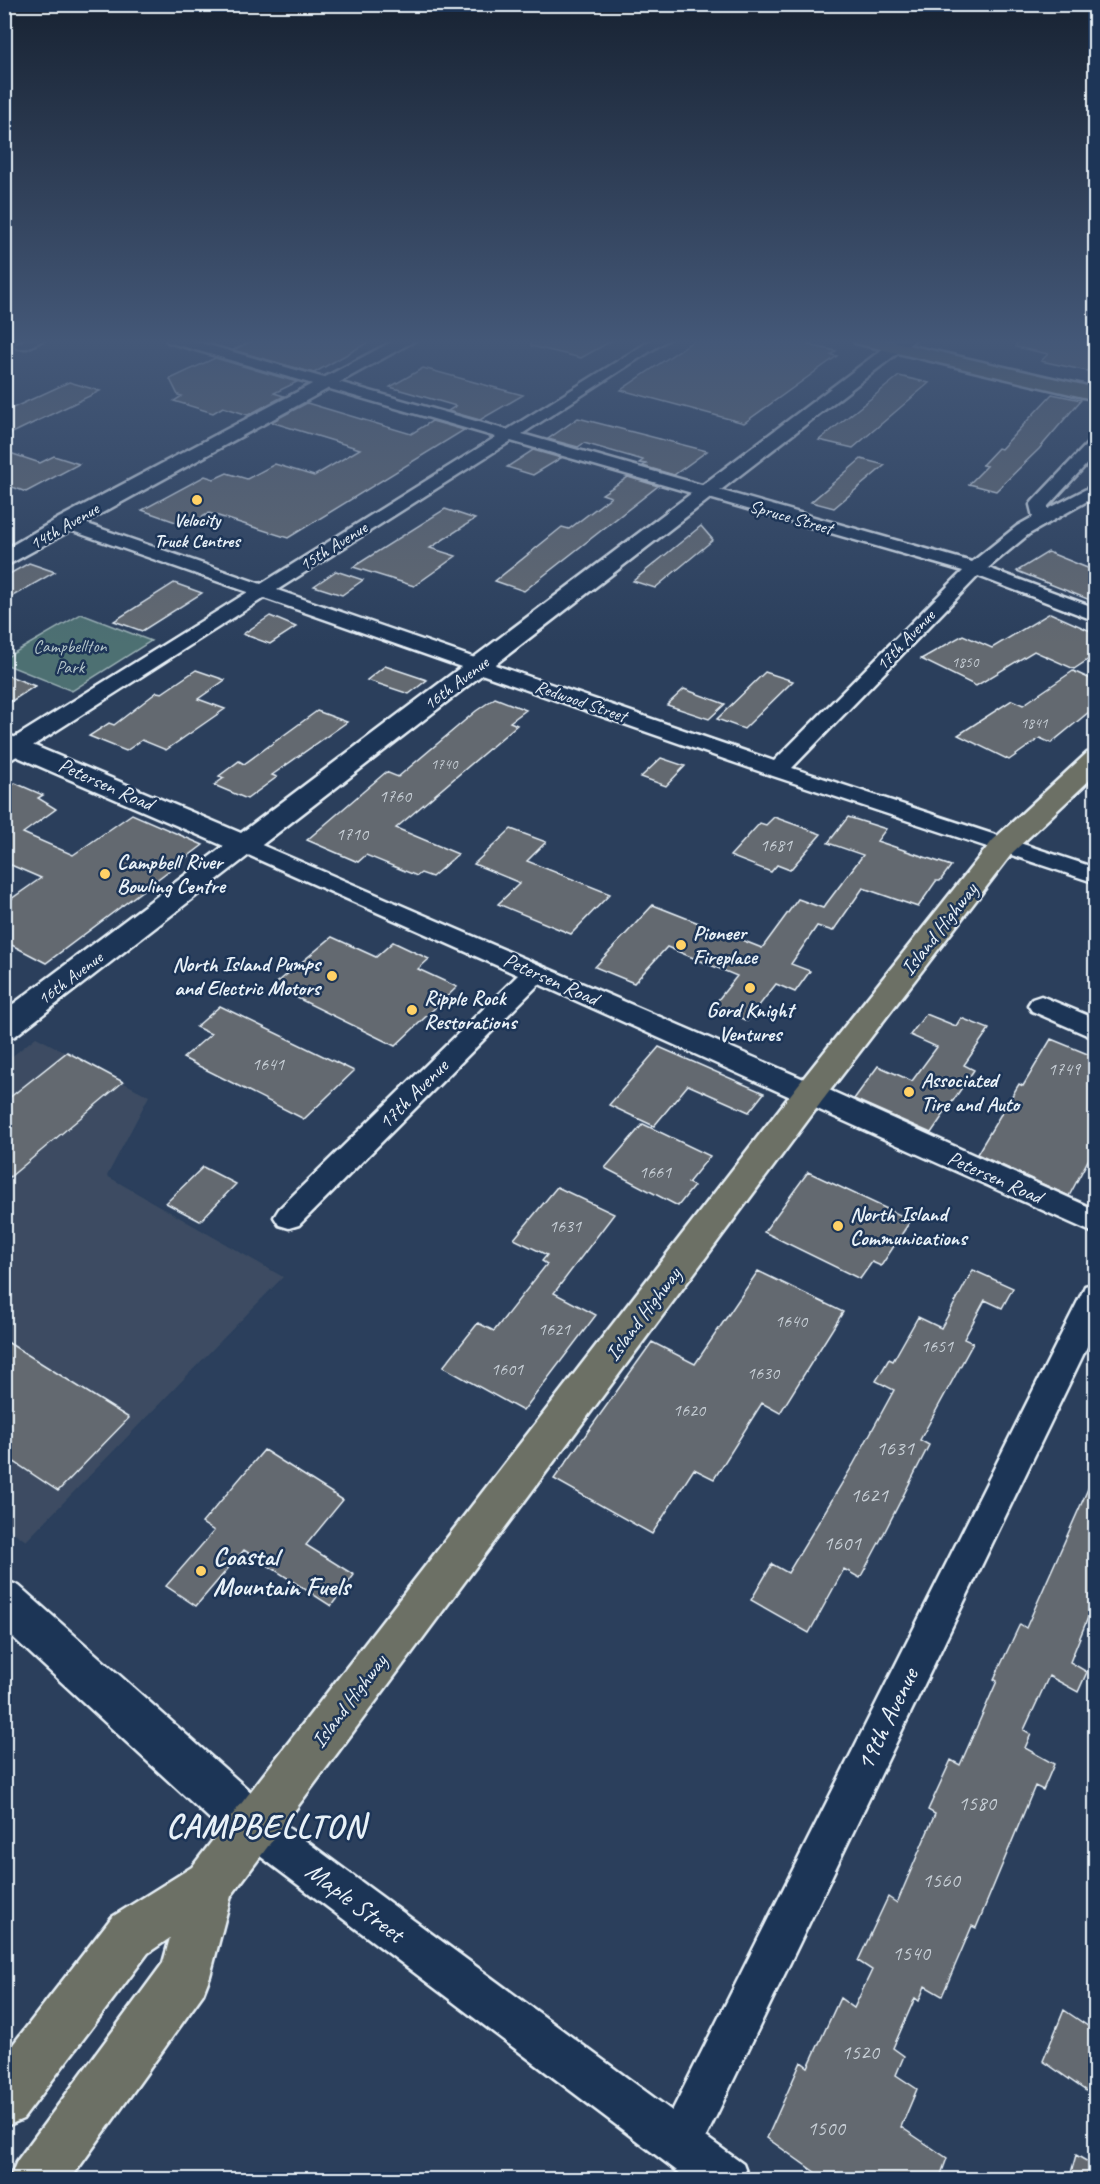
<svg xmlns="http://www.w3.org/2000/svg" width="1100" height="2184" viewBox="0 0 1100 2184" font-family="Caveat,sans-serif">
	<rect width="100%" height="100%" fill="#2b3f5c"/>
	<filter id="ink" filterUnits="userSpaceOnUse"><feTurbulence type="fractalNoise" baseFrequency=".0167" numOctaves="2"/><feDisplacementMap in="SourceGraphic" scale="12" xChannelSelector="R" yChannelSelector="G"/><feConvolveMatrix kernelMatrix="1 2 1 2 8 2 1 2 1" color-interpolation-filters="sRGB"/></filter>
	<g filter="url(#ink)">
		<path fill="#3c4c62" d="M36,1037L149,1096L107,1176L283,1277L26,1541L5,1526V1062Z"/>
		<path fill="#4d7072" stroke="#9ab0b5" stroke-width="1.5" d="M81,614L151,641L72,691L5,664V658Z"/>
		<path fill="#64696f" stroke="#e8f1f8" stroke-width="1.5" d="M256,339H374L314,373L233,350Z
			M531,339H615L581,358L531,346Z
			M696,339H817L808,345L836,351L831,355L837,356L744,423L621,390Z
			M1017,339H1095V363L1087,371L1041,361L1048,354L1016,347Z
			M215,358L297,382L274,393L284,396L248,415L223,407L213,413L174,401L182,396L178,395L170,379Z
			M423,368L496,388L523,395L480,420L448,411L456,406L390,387Z
			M899,376L929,383L853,448L819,440Z
			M69,382L100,391L4,437V412Z
			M1052,394L1081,400L1039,449L996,491L969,484L987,466L982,465L998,448L1001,449Z
			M307,403L411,434L432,421L464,430L288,538L209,513L187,526L142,510L205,476L214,479L227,473L247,479L275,464L314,476L360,449L271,422Z
			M578,418L707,451L674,475L643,466L646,464L639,463L643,460L584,443L578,447L548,439Z
			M533,450L561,458L533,475L507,467Z
			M4,451L40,463L54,456L79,464L26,492L4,484Z
			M861,459L885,465L834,508L811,502Z
			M628,477L658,486L524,591L495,581L562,527L569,529L611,497L602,494Z
			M445,509L475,519L430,548L456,556L414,586L353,567Z
			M701,526L713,540L655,588L633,581Z
			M1048,552L1095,571V602L1017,571Z
			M29,563L55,572L4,601V577Z
			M336,571L363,580L342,595L314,586Z
			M174,583L202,593L142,631L114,621Z
			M1050,613L1095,633V655L1074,669L1034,651L976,686L921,659L963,635L992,648Z
			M270,616L296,627L270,644L243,634Z
			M385,666L427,680L409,694L367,680Z
			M196,670L225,680L198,699L225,709L166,750L142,740L126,751L89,736L109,723L114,725L157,692L162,693Z
			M1073,671L1095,681V707L1051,743L1040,738L1009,760L958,735L1012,700L1023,705Z
			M765,672L793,681L744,729L717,719Z
			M4,674L35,686L4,706Z
			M684,689L725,704L709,719L667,705Z
			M495,698L526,710L510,722L517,725L396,828L458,854L432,877L421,873L417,876L366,855L358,862L307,840L386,772L398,777L476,711Z
			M317,711L347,722L272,775L277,777L247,799L214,785L224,778L219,776L239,761L244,764Z
			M661,758L685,766L666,786L641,777Z
			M15,783L43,795L38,798L56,809L23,833L73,855L132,814L203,845L46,963L4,941V904L41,878L4,862V790Z
			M774,817L821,834L790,870L777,865L771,872L730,856L760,823L766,825Z
			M848,817L886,829L877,841L951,866L940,881H936L918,907L863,888L833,931L817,926L791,964L810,971L795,992L776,984L747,1021L714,1005L737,976L667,947L634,983L595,967L653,905L762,948L798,899L823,908L863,855L828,843Z
			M511,829L546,842L527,861L610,894L571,934L498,904L520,883L474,864Z
			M332,937L376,957L393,942L429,959L418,969L457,987L395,1046L273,986Z
			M220,1006L354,1071L304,1119L183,1058L211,1034L196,1027Z
			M926,1014L956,1026L961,1018L989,1029L964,1065L974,1070L931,1133L854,1099L878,1066L912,1081L937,1047L910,1035Z
			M1051,1039L1095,1057V1147L1069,1196L977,1154L1019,1084L1023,1086Z
			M659,1047L764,1093L749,1112L688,1085L654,1126L609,1105Z
			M67,1052L123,1082L4,1182V1102Z
			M643,1124L710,1156L688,1183L694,1186L678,1206L605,1168Z
			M203,1167L236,1184L200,1221L166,1203Z
			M808,1172L911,1220L881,1266L872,1262L860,1279L764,1232Z
			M557,1187L614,1214L554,1293L596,1315L523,1411L443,1367L478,1323L494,1331L547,1264L542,1261L547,1255L514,1239Z
			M973,1270L1013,1288L1002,1308L985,1300L964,1339L973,1343L920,1440L929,1445L881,1539L860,1578L844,1569L809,1633L751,1600L772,1564L788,1573L853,1465L894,1390L876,1381L889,1359L893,1361L918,1317L941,1328Z
			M758,1271L843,1312L780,1413L762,1403L714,1479L694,1469L652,1534L554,1479L652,1342L695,1364Z
			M4,1340L129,1418L58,1491L4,1455Z
			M264,1450L343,1500L306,1545L354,1575L331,1606L244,1550L196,1606L166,1586L214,1531L202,1523Z
			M1095,1473V1600L1070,1662L1087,1672L1078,1692L1049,1676L1024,1730L1031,1734L1025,1748L1054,1764L1043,1790L1035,1786L976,1928L972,1926L942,1996L925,1986L919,2001L915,1998L893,2048L904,2056L896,2075L917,2089L901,2127L947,2158L939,2180H826L767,2138L801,2062L808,2067L840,1998L854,2008L872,1970L858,1961L888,1897L897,1903L935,1814L928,1810L951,1760L960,1765L997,1681L994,1679L1020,1624L1026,1628Z
			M1064,2010L1095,2031V2097L1043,2061Z
			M1076,2155L1095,2166V2180H1069Z"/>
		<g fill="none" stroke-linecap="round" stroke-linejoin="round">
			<g stroke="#e8f1f8" stroke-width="5">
				<path id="street" d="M26,339H45L27,348H17L15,345Z
					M166,339H187L507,430L653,339H669L522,434L972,562L1017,526L1033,517L1030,505L1033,501L1090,441L1096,439V454L1048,506V509L1096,484V496L1029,534L988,568L1096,608V621L978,576L792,768L1096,868V883L770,775L264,598L12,759L4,760V744L248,592L61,527L58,523L61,519H73L261,584L496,437L168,342ZM511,441L963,571L774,761L277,590Z
					M245,838L820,1086L1096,1210V1234L539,984L299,1225L289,1228L279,1225L274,1217L279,1209L518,975L237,850L234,845L237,840Z
					M1041,996L1096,1019V1039L1032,1011L1028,1005L1032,999Z
					M1096,1283V1328L706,2137L743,2164L749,2180H689L240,1841L234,1827L240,1813L254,1807L268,1813L672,2111L1081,1295L1085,1286Z"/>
			</g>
			<g stroke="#e8f1f8" stroke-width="5">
				<path id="secondary" d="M397,339H418L4,567V550L59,518Z
					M896,339H916L15,1036L4,1039V1011L224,846L4,751V733L241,833Z
					M4,1580L19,1586L271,1810L278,1827L271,1844L254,1851L237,1844L4,1629Z"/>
			</g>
			<g stroke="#e8f1f8" stroke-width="5">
				<path id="primary" d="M852,339H882L1096,388V400L855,343Z
					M1096,751V774L1013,852L822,1101L231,1896L210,1976L203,1994L70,2180H9L17,2161L163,1963L170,1938L148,1953L23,2119L4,2127V2056L112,1917L192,1867L798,1085L993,840L1087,753Z"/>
			</g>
			<use href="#street" fill="#1d3557" fill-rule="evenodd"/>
			<use href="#secondary" fill="#1d3557" fill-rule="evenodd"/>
			<use href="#primary" fill="#6c7065" fill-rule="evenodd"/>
		</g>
	</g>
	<linearGradient id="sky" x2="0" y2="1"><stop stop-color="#182333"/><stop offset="0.53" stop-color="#445878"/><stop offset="1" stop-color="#445878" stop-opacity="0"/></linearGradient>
	<rect width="1100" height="644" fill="url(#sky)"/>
	<g fill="#ffd166" stroke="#1d3557" stroke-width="2">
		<circle cx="197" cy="500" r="6"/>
		<circle cx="105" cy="874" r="6"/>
		<circle cx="681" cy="945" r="6"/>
		<circle cx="332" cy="976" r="6"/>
		<circle cx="750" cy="988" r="6"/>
		<circle cx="412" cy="1010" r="6"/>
		<circle cx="909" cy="1092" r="6"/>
		<circle cx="838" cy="1226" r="6"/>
		<circle cx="201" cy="1571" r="6"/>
	</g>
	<g text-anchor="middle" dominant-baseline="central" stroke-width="5" stroke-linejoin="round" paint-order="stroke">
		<g font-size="15" fill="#c7cfd6">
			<text x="965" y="662">1850</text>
			<text x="1034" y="723">1841</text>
			<text x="444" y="764">1740</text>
		</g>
		<g font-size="18" fill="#e8f1f8" stroke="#1d3557">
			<text transform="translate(791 517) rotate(16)">Spruce Street</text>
			<text transform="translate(64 526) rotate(-30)">14th Avenue</text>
			<text transform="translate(333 546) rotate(-32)">15th Avenue</text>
			<text transform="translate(905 640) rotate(-46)">17th Avenue</text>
			<text transform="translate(456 683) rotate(-37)">16th Avenue</text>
			<text transform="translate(581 701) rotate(19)">Redwood Street</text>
			<text transform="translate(70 978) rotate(-37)">16th Avenue</text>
		</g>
		<g font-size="18" font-weight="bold" fill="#e8f1f8" stroke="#1d3557">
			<text x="197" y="520">Velocity<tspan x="197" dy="21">Truck Centres</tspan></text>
		</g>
		<g font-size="18" fill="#b2c4c9" stroke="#1d3557">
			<text x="70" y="646">Campbellton<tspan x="70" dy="21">Park</tspan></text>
		</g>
		<g font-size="18" fill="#c7cfd6">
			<text x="395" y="796">1760</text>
			<text x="352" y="834">1710</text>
			<text x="776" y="845">1681</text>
			<text x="268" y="1064">1641</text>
			<text x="1064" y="1069">1749</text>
			<text x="655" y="1172">1661</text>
			<text x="565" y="1226">1631</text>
			<text x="791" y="1321">1640</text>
			<text x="554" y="1329">1621</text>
			<text x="937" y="1346">1651</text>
			<text x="507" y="1369">1601</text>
			<text x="763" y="1373">1630</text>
			<text x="689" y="1410">1620</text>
		</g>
		<g font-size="21" fill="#e8f1f8" stroke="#1d3557">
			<text transform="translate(106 784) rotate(24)">Petersen Road</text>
			<text transform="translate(939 929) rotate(-52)">Island Highway</text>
			<text transform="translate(551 979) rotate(24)">Petersen Road</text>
			<text transform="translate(413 1094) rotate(-45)">17th Avenue</text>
			<text transform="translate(995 1177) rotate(24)">Petersen Road</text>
			<text transform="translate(643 1314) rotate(-53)">Island Highway</text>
			<text transform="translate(349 1701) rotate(-53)">Island Highway</text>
		</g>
		<g font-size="21" font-weight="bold" fill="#e8f1f8" stroke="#1d3557" text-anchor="start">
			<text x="117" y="862">Campbell River<tspan x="117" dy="24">Bowling Centre</tspan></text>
			<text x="693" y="933">Pioneer<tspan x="693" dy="24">Fireplace</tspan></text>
			<text x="320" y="964" text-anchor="end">North Island Pumps<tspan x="320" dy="24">and Electric Motors</tspan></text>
			<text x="424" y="998">Ripple Rock<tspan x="424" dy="24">Restorations</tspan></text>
			<text x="750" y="1010" text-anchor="middle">Gord Knight<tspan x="750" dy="24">Ventures</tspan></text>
			<text x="921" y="1080">Associated<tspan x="921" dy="24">Tire and Auto</tspan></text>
			<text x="850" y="1214">North Island<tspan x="850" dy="24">Communications</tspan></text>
		</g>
		<g font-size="21" fill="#c7cfd6">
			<text x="895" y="1448">1631</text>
			<text x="869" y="1495">1621</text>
			<text x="842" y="1543">1601</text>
			<text x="977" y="1803">1580</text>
			<text x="941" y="1880">1560</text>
			<text x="911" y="1953">1540</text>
			<text x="860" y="2052">1520</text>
			<text x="826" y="2128">1500</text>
		</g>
		<g font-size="26" font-weight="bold" fill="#e8f1f8" stroke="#1d3557" text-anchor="start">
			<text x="213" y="1556">Coastal<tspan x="213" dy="30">Mountain Fuels</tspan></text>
		</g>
		<g font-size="26" fill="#e8f1f8" stroke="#1d3557">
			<text transform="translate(887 1719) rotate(-64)">19th Avenue</text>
			<text transform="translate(355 1902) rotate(37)">Maple Street</text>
		</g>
		<g font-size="33" font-weight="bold" letter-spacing="1.5" fill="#e8f1f8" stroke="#1d3557">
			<text x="266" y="1826">CAMPBELLTON</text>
		</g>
	</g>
	<rect width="1100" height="2184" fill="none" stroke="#1d3557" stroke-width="24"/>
	<rect x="12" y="12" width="1076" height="2160" fill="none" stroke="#e8f1f8" stroke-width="2" filter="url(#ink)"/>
</svg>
